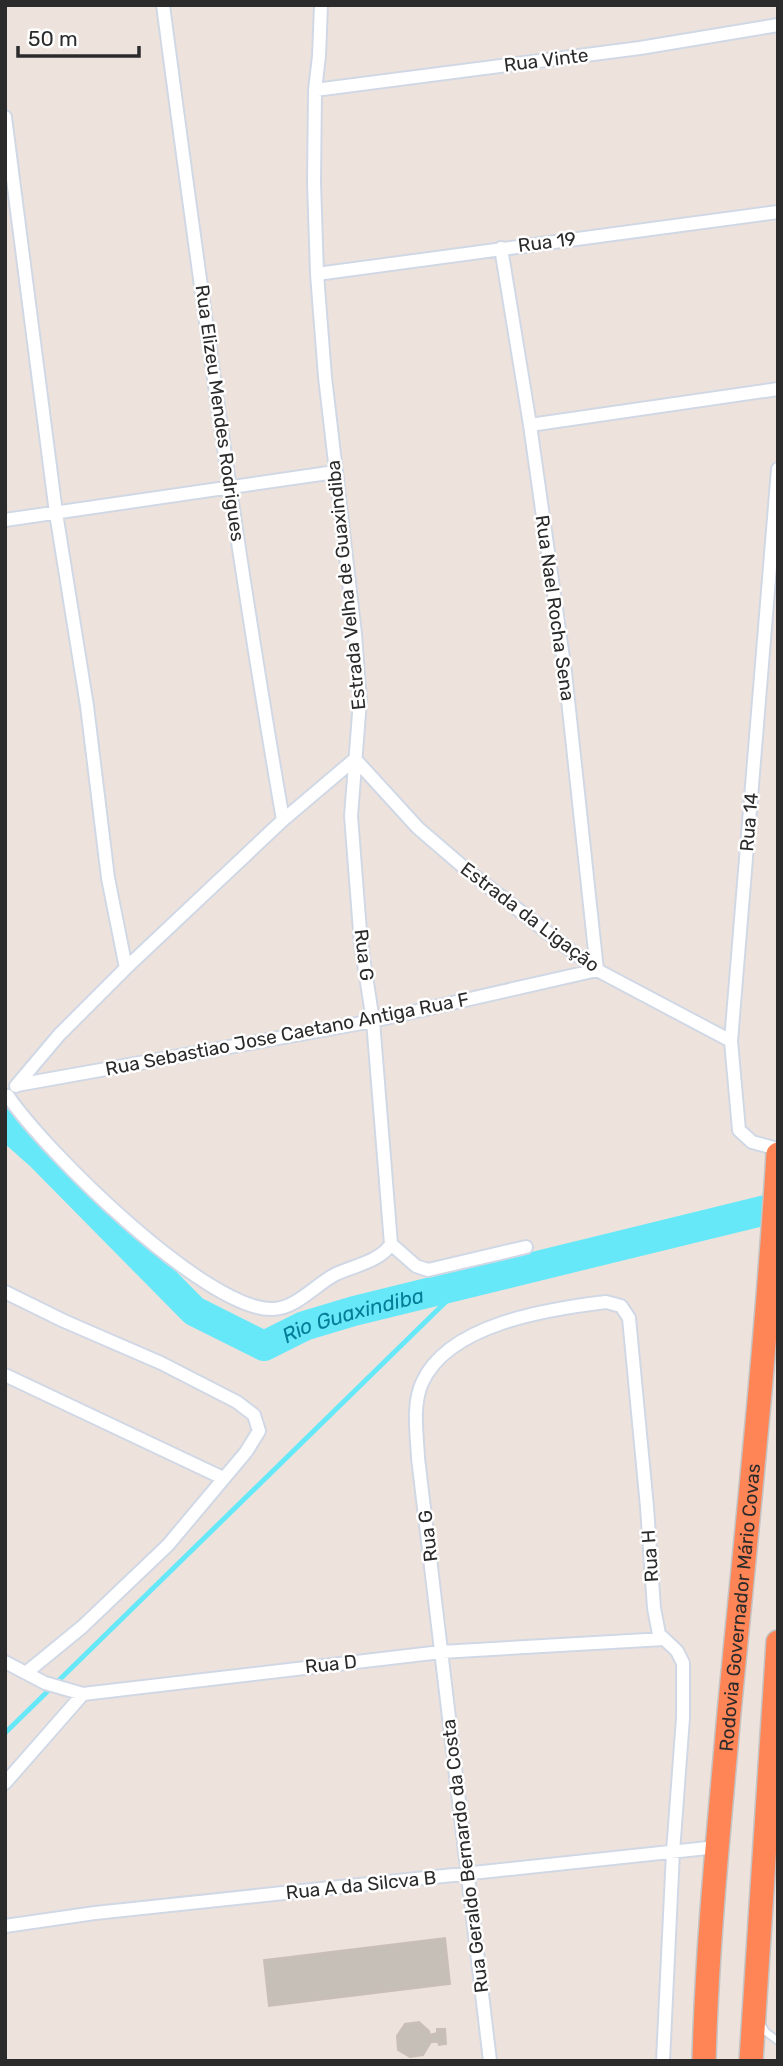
<svg xmlns="http://www.w3.org/2000/svg" width="783" height="2066" viewBox="0 0 783 2066" font-family="Rubik,sans-serif">
	<rect width="100%" height="100%" fill="#eee3dc"/>
	<g fill="none" stroke-linecap="round" stroke-linejoin="round">
		<path stroke="#67e8f8" stroke-width="5" d="M5,1733L464,1284"/>
		<path stroke="#67e8f8" stroke-width="30" id="s1" d="M5,1124L40,1155L194,1311L264,1346L304,1326L354,1311L778,1207"/>
	</g>
	<path fill="#c6bfb8" stroke="#cabfb6" stroke-width="2" d="M445,1938L450,1984L269,2006L264,1960Z
		M419,2022L429,2031L430,2035L437,2033V2029H445L446,2044L439,2045L438,2042H431L423,2055L410,2057L398,2050L397,2036L405,2024Z"/>
	<g fill="none" stroke-linecap="round" stroke-linejoin="round">
		<g stroke="#d1d8e5" stroke-width="10">
			<path id="lane" d="M760,2022L766,2032L778,2041"/>
		</g>
		<g stroke="#d1d8e5" stroke-width="16">
			<path id="street" d="M163,5C199,277 236,549 283,820
				M315,90L640,48L778,25
				M5,117L56,513L87,706L108,878L126,968
				M501,248L530,425L565,672L597,970
				M317,274L778,212
				M530,425L778,389
				M778,469L731,1041L739,1130L752,1142L778,1149
				M5,520L335,472
				M355,759L418,828L468,871L565,946L597,970L731,1041
				M17,1085L373,1021L597,970
				M16,1086L59,1035L126,968L283,820L355,759
				M8,1096C45,1151 206,1310 272,1309C296,1309 316,1284 336,1274C353,1266 381,1261 391,1244L373,1021L361,944L351,816L360,701L355,634L325,377L317,274L314,182L315,90L319,56L321,5
				M391,1244L416,1266L428,1270L526,1247
				M5,1292L64,1321L161,1363L237,1402L254,1415L259,1431L246,1452L168,1545L82,1627L27,1672
				M5,1375L223,1478
				M5,1662L45,1683L83,1694L441,1652L664,1639
				M5,1783L83,1694
				M5,1926L95,1913L717,1847
				M490,2061L418,1458C417,1434 412,1405 422,1383C448,1324 548,1309 606,1302L621,1306L629,1318L647,1507L654,1608L659,1634L677,1651L683,1663V1718L673,1852L663,2061"/>
		</g>
		<g stroke="#c4c4c4" stroke-width="26">
			<g id="highway">
				<path id="s2" d="M704,2061C707,1944 719,1828 729,1713C747,1527 767,1340 778,1154"/>
				<path d="M751,2061L778,1642"/>
			</g>
		</g>
		<use href="#lane" stroke="#fff" stroke-width="6"/>
		<use href="#street" stroke="#fff" stroke-width="12"/>
		<use href="#highway" stroke="#ff8456" stroke-width="23"/>
	</g>
	<g text-anchor="middle" dominant-baseline="central" stroke-width="5" stroke-linejoin="round" paint-order="stroke">
		<g font-size="19" fill="#2b2b2b" stroke="#fff">
			<text transform="translate(546 60) rotate(-7)">Rua Vinte</text>
			<text transform="translate(547 242) rotate(-7)">Rua 19</text>
			<text transform="translate(220 413) rotate(82)">Rua Elizeu Mendes Rodrigues</text>
			<text transform="translate(346 585) rotate(-96)">Estrada Velha de Guaxindiba</text>
			<text transform="translate(555 608) rotate(82)">Rua Nael Rocha Sena</text>
			<text transform="translate(749 822) rotate(-85)">Rua 14</text>
			<text transform="translate(530 917) rotate(37)">Estrada da Ligação</text>
			<text transform="translate(364 955) rotate(83)">Rua G</text>
			<text transform="translate(287 1034) rotate(-11)">Rua Sebastiao Jose Caetano Antiga Rua F</text>
			<text transform="translate(428 1536) rotate(-97)">Rua G</text>
			<text transform="translate(650 1556) rotate(-94)">Rua H</text>
			<text stroke="none"><textPath href="#s2" startOffset="455">Rodovia Governador Mário Covas</textPath></text>
			<text transform="translate(331 1664) rotate(-6)">Rua D</text>
			<text transform="translate(465 1856) rotate(-97)">Rua Geraldo Bernardo da Costa</text>
			<text transform="translate(361 1885) rotate(-6)">Rua A da Silcva B</text>
		</g>
		<g font-size="21" font-style="italic" fill="#047d98" stroke="#fff">
			<text stroke="none"><textPath href="#s1" startOffset="439">Rio Guaxindiba</textPath></text>
		</g>
	</g>
	<rect width="783" height="2066" fill="none" stroke="#2b2b2b" stroke-width="14"/>
	<path d="M18 46v10h121v-10" fill="none" stroke="#2b2b2b" stroke-width="3.5"/>
	<text x="28" y="46" font-size="21" fill="#2b2b2b" stroke="#ffffff" stroke-width="5" paint-order="stroke">50 m</text>
</svg>
